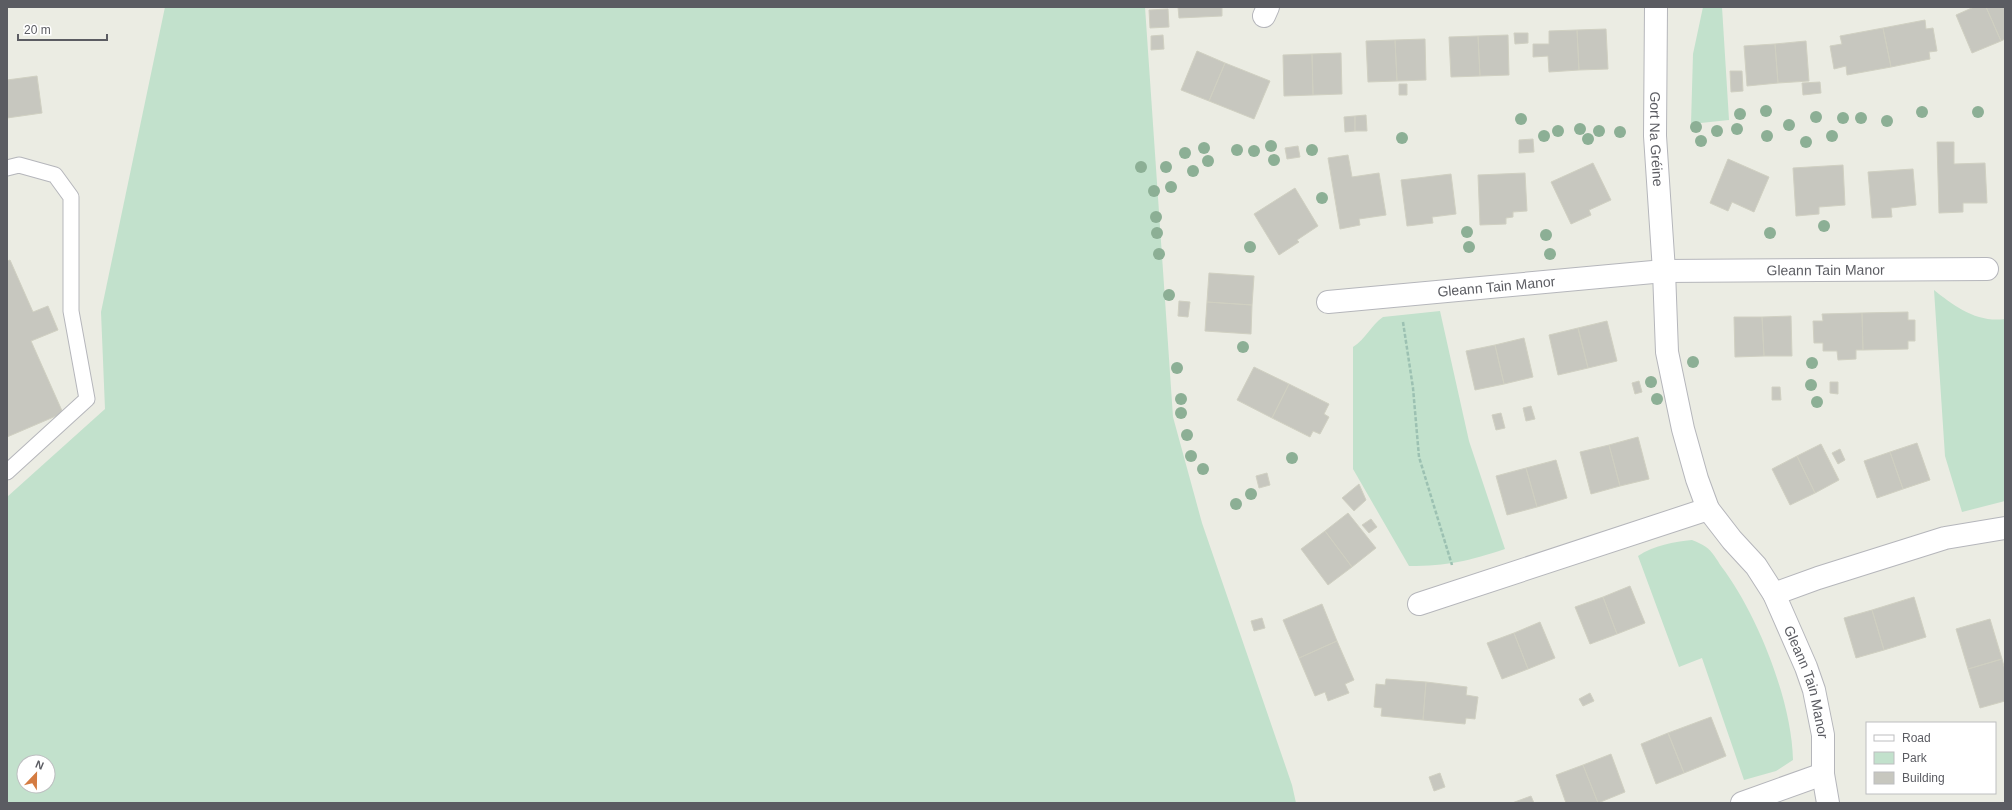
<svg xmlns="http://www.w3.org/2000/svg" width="2012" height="810" viewBox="0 0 2012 810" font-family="Helvetica,sans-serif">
	<rect width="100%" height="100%" fill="#ebece3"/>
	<path fill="#c2e1cc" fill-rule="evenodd" d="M165,7H1145L1173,417L1202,523L1292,785L1296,803H7V497L105,409L101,312ZM24,762H48V786H24Z
		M1703,7H1722L1729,120L1691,124L1693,54Z
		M1934,290C1954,306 1977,323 2005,319V501L1962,512L1945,456Z
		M1440,311L1469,441L1505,549C1468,561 1448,566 1409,566L1353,469V347C1366,339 1371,325 1383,317Z
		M1692,540C1697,542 1702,544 1706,547C1712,551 1717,560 1721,566C1757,613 1792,701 1793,760L1776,771L1744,780L1702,658L1679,667L1638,556C1654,545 1674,542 1692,540Z"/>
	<path fill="#c7c7bf" stroke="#d0d0c2" d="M1178,7H1222V16L1179,18Z
		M1974,7H1986L2001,41L1972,53L1956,15Z
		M1986,7H2005V39L2001,41Z
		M1168,9L1169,27L1150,28L1149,10Z
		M1925,20L1926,29L1933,28L1937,51L1929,52L1930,59L1891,67L1883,28Z
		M1883,28L1891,67L1847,75L1846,66L1834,69L1830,46L1842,44L1840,36Z
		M1606,29L1608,69L1579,70L1577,30Z
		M1577,30L1579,70L1549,72L1548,56L1533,57V44H1549V31Z
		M1514,33H1528V43L1515,44Z
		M1163,35L1164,49L1151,50V36Z
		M1508,35L1509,75L1480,76L1478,36Z
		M1478,36L1480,76L1451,77L1449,37Z
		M1425,39L1426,80L1397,81L1395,40Z
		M1395,40L1397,81L1368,82L1366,41Z
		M1806,41L1809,81L1778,83L1775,44Z
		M1775,44L1778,83L1747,86L1744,46Z
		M1197,51L1225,63L1209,101L1181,90Z
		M1341,53L1342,94L1313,95L1312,54Z
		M1312,54L1313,95L1284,96L1283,55Z
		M1225,63L1270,81L1254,119L1209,101Z
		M1730,71H1742L1743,91L1731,92Z
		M37,76L42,113L7,118V80Z
		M1820,82L1821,93L1803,95L1802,83Z
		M1399,84H1407V95H1399Z
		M1366,115L1367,131H1355V116Z
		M1355,116V131L1345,132L1344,117Z
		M1533,139L1534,152L1519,153V140Z
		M1937,142H1954V164L1985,163L1987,203H1963V212L1939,213Z
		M1298,146L1300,157L1287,159L1285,148Z
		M1348,155L1352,177L1379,173L1386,215L1359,219L1360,225L1340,229L1328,158Z
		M1728,159L1769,177L1754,212L1732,202L1728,211L1710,203Z
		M1593,163L1611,200L1589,210L1591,215L1571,224L1551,182Z
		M1843,165L1845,205L1819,207V214L1796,216L1793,168Z
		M1913,169L1916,205L1891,208L1892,217L1872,218L1868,172Z
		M1525,173L1527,211L1513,212V217L1506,218V224L1480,225L1478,175Z
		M1451,174L1456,214L1432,217L1433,223L1407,226L1401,180Z
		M1295,188L1318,226L1297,240L1299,242L1279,255L1254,214Z
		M10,260L33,312L48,306L58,330L31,341L63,413L7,437V261Z
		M1209,273L1254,276L1252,305L1207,302Z
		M1179,301L1190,302L1188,317L1178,316Z
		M1207,302L1252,305L1251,334L1205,331Z
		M1908,312V320H1915V341H1908V349L1863,350L1862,313Z
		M1862,313L1863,350H1856V359L1838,360L1837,351H1823V343H1814L1813,321H1823L1822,314Z
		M1791,316L1792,356H1764L1762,317Z
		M1734,317H1762L1764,356L1735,357Z
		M1607,321L1617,361L1588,368L1578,328Z
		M1578,328L1588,368L1558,375L1549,335Z
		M1524,338L1533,377L1504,384L1495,345Z
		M1495,345L1504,384L1475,390L1466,351Z
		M1254,367L1289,384L1272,418L1237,400Z
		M1639,381L1642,392L1635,394L1632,383Z
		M1830,382H1838V394L1830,393Z
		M1289,384L1329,404L1324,414L1329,417L1320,434L1313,431L1310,437L1272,418Z
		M1772,387H1780L1781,400H1772Z
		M1531,406L1535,419L1526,421L1523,408Z
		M1501,413L1505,428L1496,430L1492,415Z
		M1638,437L1649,479L1620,486L1609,445Z
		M1917,443L1930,480L1903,489L1890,452Z
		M1821,444L1839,480L1815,493L1797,456Z
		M1609,445L1620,486L1591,494L1580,452Z
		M1840,449L1845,460L1838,464L1832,453Z
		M1890,452L1903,489L1877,498L1864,461Z
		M1797,456L1815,493L1790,505L1772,469Z
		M1556,460L1567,498L1537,507L1526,468Z
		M1526,468L1537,507L1507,515L1496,476Z
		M1267,473L1270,485L1259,488L1256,476Z
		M1359,484L1366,500L1354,511L1342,498Z
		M1348,513L1376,548L1352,567L1325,531Z
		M1371,519L1377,527L1369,533L1362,525Z
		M1325,531L1352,567L1328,585L1301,549Z
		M1630,586L1645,623L1617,634L1603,597Z
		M1603,597L1617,634L1590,644L1575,607Z
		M1914,597L1926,637L1884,650L1872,610Z
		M1322,604L1337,641L1299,658L1283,620Z
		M1872,610L1884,650L1856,658L1844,618Z
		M1262,618L1265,628L1254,631L1251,621Z
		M1990,619L2002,659L1968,669L1956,629Z
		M1540,622L1555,658L1528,669L1514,633Z
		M1514,633L1528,669L1502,679L1487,643Z
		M1337,641L1354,680L1345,684L1349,693L1328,701L1325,692L1315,696L1299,658Z
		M2002,659L2005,670V701L1980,708L1968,669Z
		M1386,679L1426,682L1423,720L1381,716L1382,708L1374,707L1376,684L1385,685Z
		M1426,682L1467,687L1466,695L1478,697L1475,719L1466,718L1465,724L1423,720Z
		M1590,693L1594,701L1583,706L1579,699Z
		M1711,717L1726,756L1684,773L1668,733Z
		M1668,733L1684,773L1656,784L1641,744Z
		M1611,754L1625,792L1598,803L1583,765Z
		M1583,765L1598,803H1566L1556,775Z
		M1440,773L1445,787L1434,791L1429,777Z
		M1531,796L1534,803H1512Z"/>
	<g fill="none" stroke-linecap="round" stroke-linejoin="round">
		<g stroke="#b5b6bb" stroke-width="17">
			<path id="lane" d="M7,168L19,165L55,175L71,197V311L87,399L7,472"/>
		</g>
		<g stroke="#b5b6bb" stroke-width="24">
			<g id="street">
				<path id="s1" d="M1656,7L1655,136L1664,271L1667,352L1683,429L1697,479L1708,509L1732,540L1756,566L1774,594L1806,667L1814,690L1823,735V774L1828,803"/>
				<path d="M1264,16L1268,7"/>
				<path id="s2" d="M1328,302L1664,271L1987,269"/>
				<path d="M1774,594L1818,578L1945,538L2005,528"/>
				<path d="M1419,604L1708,509"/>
				<path d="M1742,803L1823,774"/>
			</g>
		</g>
		<path stroke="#9cc1b2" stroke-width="2.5" stroke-dasharray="4 2" stroke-linecap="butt" d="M1403,322L1413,388L1419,457L1452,565"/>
		<use href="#lane" stroke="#fff" stroke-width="15"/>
		<use href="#street" stroke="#fff" stroke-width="22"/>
	</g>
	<g fill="#8caf95">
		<circle cx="1766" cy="111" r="6"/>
		<circle cx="1922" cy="112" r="6"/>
		<circle cx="1978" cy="112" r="6"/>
		<circle cx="1740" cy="114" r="6"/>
		<circle cx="1816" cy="117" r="6"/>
		<circle cx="1843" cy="118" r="6"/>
		<circle cx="1861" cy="118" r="6"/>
		<circle cx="1521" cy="119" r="6"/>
		<circle cx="1887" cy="121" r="6"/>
		<circle cx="1789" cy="125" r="6"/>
		<circle cx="1696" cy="127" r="6"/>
		<circle cx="1580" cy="129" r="6"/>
		<circle cx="1737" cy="129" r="6"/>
		<circle cx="1558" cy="131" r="6"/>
		<circle cx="1599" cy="131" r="6"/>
		<circle cx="1717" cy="131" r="6"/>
		<circle cx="1620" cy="132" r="6"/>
		<circle cx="1544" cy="136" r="6"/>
		<circle cx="1767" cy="136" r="6"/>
		<circle cx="1832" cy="136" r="6"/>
		<circle cx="1402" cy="138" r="6"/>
		<circle cx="1588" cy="139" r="6"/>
		<circle cx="1701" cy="141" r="6"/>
		<circle cx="1806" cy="142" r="6"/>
		<circle cx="1271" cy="146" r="6"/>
		<circle cx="1204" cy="148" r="6"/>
		<circle cx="1237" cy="150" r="6"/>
		<circle cx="1312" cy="150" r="6"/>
		<circle cx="1254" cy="151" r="6"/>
		<circle cx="1185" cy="153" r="6"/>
		<circle cx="1274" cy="160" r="6"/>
		<circle cx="1208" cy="161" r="6"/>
		<circle cx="1141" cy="167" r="6"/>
		<circle cx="1166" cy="167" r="6"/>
		<circle cx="1193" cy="171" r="6"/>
		<circle cx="1171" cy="187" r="6"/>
		<circle cx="1154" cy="191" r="6"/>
		<circle cx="1322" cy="198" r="6"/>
		<circle cx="1156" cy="217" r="6"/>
		<circle cx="1824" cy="226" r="6"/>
		<circle cx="1467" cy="232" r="6"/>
		<circle cx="1157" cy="233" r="6"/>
		<circle cx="1770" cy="233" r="6"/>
		<circle cx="1546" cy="235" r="6"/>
		<circle cx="1250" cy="247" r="6"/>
		<circle cx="1469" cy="247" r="6"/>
		<circle cx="1159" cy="254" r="6"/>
		<circle cx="1550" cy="254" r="6"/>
		<circle cx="1169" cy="295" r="6"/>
		<circle cx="1243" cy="347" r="6"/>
		<circle cx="1693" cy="362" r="6"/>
		<circle cx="1812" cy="363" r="6"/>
		<circle cx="1177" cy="368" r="6"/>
		<circle cx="1651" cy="382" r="6"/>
		<circle cx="1811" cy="385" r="6"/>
		<circle cx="1181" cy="399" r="6"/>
		<circle cx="1657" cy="399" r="6"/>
		<circle cx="1817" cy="402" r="6"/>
		<circle cx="1181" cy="413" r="6"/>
		<circle cx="1187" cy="435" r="6"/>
		<circle cx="1191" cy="456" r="6"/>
		<circle cx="1292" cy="458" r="6"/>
		<circle cx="1203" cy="469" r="6"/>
		<circle cx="1251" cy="494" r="6"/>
		<circle cx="1236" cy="504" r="6"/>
	</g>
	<g text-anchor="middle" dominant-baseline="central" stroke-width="4" stroke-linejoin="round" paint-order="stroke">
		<g font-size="14" fill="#5b5c62" stroke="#fff">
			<text stroke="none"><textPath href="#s1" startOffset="132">Gort Na Gréine</textPath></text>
			<text stroke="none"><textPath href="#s2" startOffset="499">Gleann Tain Manor</textPath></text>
			<text stroke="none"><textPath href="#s2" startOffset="169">Gleann Tain Manor</textPath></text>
			<text stroke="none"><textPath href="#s1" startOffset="710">Gleann Tain Manor</textPath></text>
		</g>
	</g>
	<rect width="2012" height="810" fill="none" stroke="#5b5c62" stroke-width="16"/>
	<rect x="1866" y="722" width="130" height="72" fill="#ffffff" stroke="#bdbec0"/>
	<rect x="1874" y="735" width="20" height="6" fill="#ffffff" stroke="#bdbec0"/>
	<text x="1902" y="742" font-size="12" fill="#5b5c62">Road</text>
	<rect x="1874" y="752" width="20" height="12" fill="#c2e1cc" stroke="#bdbec0"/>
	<text x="1902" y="762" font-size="12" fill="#5b5c62">Park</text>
	<rect x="1874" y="772" width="20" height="12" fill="#c7c7bf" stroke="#bdbec0"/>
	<text x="1902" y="782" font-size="12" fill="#5b5c62">Building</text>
	<g transform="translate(36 774) rotate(22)"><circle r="19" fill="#ffffff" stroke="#bdbec0"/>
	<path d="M0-3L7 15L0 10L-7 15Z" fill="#d47b41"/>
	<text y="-6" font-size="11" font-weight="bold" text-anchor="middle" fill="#5b5c62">N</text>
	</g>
	<path d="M18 34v6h89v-6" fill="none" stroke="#5b5c62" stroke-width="2"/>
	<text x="24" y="34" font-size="12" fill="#5b5c62" stroke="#ffffff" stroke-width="3" paint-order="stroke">20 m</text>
</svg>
